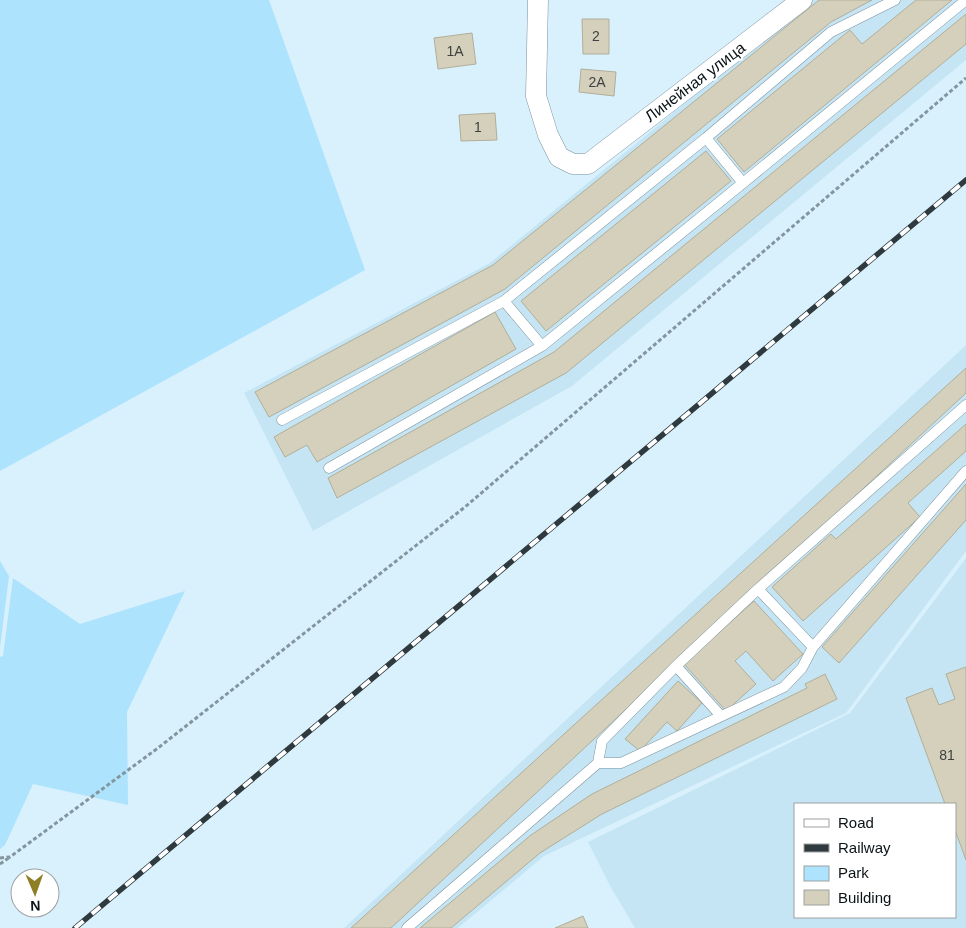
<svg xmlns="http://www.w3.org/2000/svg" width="966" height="928" viewBox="0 0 966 928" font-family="Helvetica,sans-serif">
	<rect width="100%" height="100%" fill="#d9f1fd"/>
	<path fill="#c5e5f4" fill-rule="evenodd" d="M811,0H966V60L572,386L313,531L244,393L490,263Z
		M966,345V551L846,713L544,856L458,928H344Z
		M966,558V928H635L610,886L588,842L850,713ZM795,804H955V917H795Z"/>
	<path fill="#ade3fd" d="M0,0H269L365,270L0,471Z
		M0,561L9,576L0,648Z
		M13,578L80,624L185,591L127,712L128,805L33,784L5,845L0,849V657L3,656Z"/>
	<path fill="#d4d0bb" stroke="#b1ae99" d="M819,0H872L831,22L505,289L269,417L255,392L493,265Z
		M916,0H952L744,172L717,139L850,30L862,44Z
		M966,14V44L566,373L337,498L328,478L554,352Z
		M582,19H609V54H583Z
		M472,33L476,64L438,69L434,38Z
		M581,69L616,72L614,96L579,92Z
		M495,113L497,140L461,141L459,115Z
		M706,151L731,181L546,331L521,301Z
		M495,312L516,349L317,462L307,445L285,457L274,437Z
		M966,368V393L391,928H351Z
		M966,424V451L908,503L920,517L803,621L772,587L831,534L836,539Z
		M966,484V520L839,663L822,647Z
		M754,601L803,654L773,681L746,651L735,661L756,684L726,711L684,664Z
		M966,667V860L955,830V804H945L906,698L932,688L939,705L955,699L946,674Z
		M825,674L837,699L602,814L540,853L451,928H420L531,835L592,794L807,688L805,684Z
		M678,681L702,703L677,731L667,722L640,751L625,739Z
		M583,916L588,928H555Z"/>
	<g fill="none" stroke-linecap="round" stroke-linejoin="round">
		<g stroke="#7d929d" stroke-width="11">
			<path id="service" d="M706,138L743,183
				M504,301L542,346
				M966,405L758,589L676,666L602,741L598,763H621L784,687L802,668L813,647L966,471
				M282,420L504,301L706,138L831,32L895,0
				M329,468L542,346L743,183L966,0
				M758,589L813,647
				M676,666L721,716
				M407,928L598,763"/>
		</g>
		<g stroke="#7d929d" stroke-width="21">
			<path id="minor" d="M538,0L536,96L548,135L559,157L573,164H588L802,0"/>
		</g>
		<path stroke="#83959d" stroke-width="3" stroke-dasharray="4 2.5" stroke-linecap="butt" d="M0,858L10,857L158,748L465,507L966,78
			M0,864L10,857"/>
		<use href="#service" stroke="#fff" stroke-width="10"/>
		<use href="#minor" stroke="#fff" stroke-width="20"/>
		<g stroke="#2f3a3f" stroke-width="5.5">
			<path id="rail" d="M75,928L966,180"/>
		</g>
		<use href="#rail" stroke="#fff" stroke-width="4" stroke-dasharray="11" stroke-linecap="butt"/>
	</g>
	<g text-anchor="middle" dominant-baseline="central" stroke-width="4" stroke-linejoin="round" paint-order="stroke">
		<g font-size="14" fill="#3d4240">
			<text x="596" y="36">2</text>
			<text x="455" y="51">1А</text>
			<text x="597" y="82">2А</text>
			<text x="478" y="127">1</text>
			<text x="947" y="755">81</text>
		</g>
		<g font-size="16" fill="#0b1317" stroke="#fff">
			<text transform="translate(695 82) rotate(-37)">Линейная улица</text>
		</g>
	</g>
	<rect x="794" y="803" width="162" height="115" fill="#ffffff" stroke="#9da1a2"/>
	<rect x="804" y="819" width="25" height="8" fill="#ffffff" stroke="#9da1a2"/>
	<text x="838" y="828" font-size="15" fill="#0b1317">Road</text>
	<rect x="804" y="844" width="25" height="8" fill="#2f3a3f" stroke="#9da1a2"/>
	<text x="838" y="853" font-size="15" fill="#0b1317">Railway</text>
	<rect x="804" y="866" width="25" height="15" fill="#ade3fd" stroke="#9da1a2"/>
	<text x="838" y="878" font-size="15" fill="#0b1317">Park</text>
	<rect x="804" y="890" width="25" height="15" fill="#d4d0bb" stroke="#9da1a2"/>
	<text x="838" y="903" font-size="15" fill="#0b1317">Building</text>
	<g transform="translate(35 893) rotate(178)"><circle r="24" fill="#ffffff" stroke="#9da1a2"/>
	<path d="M0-4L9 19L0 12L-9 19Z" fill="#8e7f25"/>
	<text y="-8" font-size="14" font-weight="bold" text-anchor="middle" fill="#0b1317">N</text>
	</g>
</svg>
